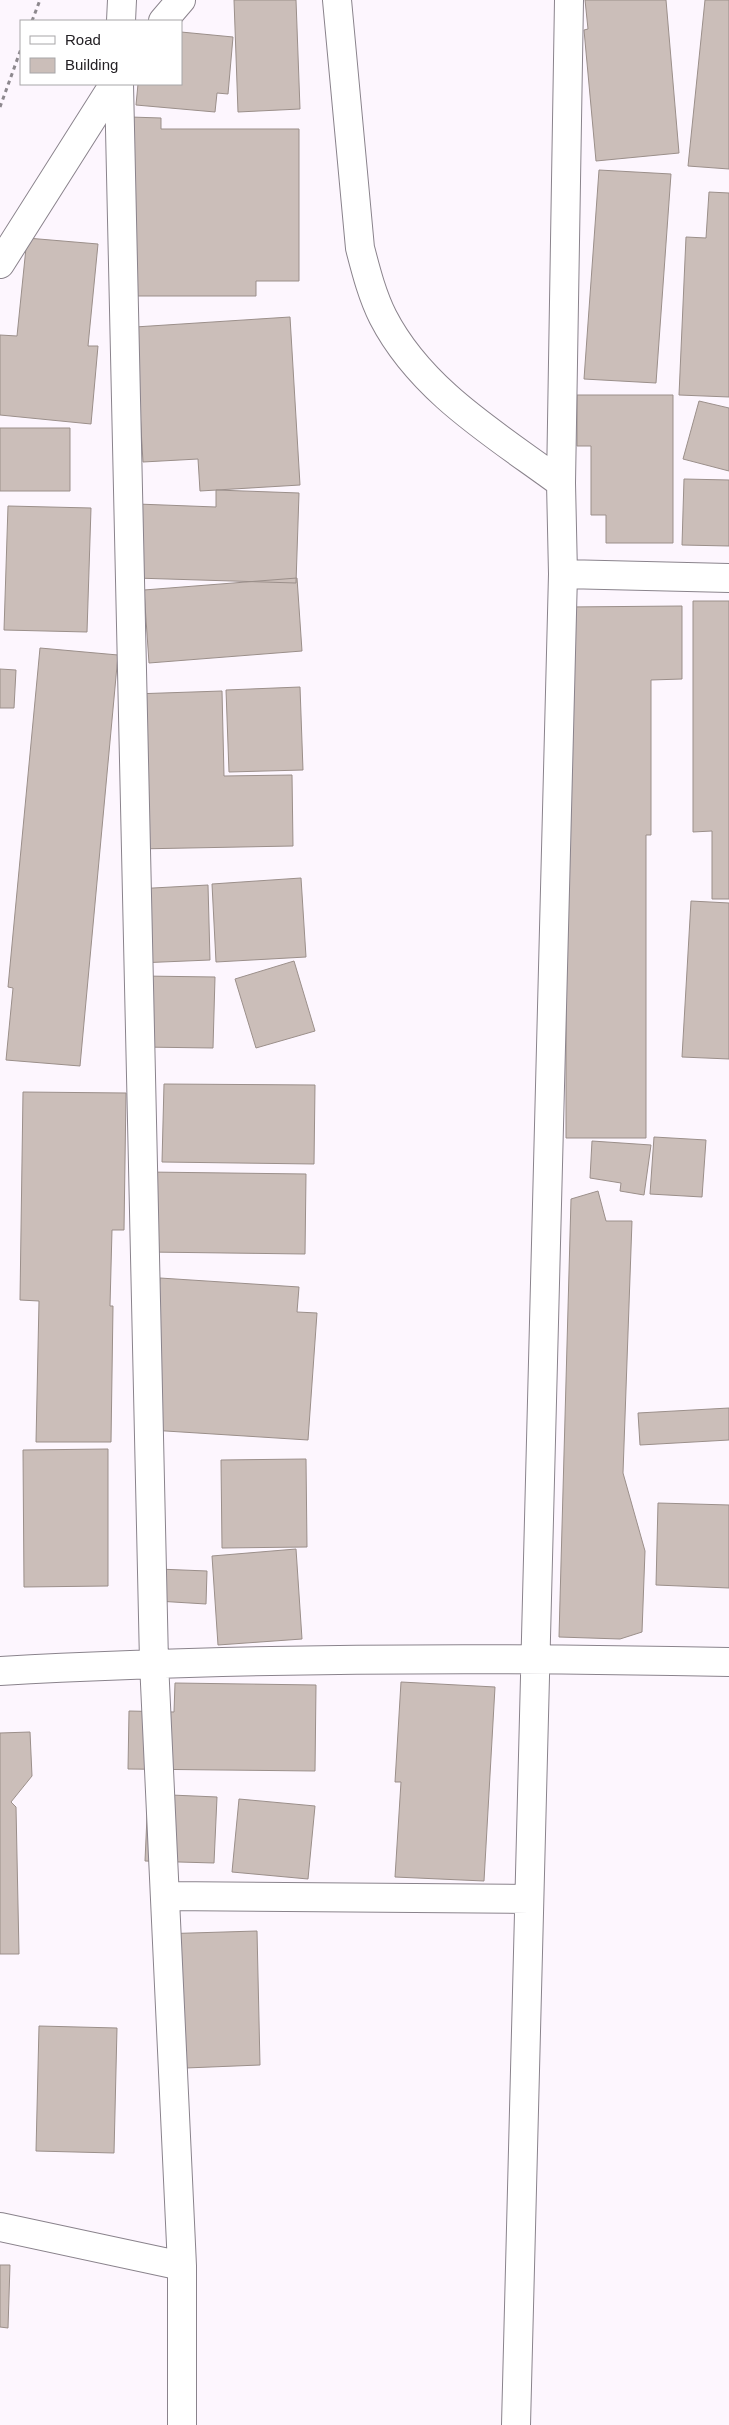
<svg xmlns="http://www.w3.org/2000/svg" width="729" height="2425" viewBox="0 0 729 2425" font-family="Helvetica,sans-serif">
	<rect width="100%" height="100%" fill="#fdf6fe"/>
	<path fill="#cbbeb9" stroke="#9b8f8a" d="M234,0H296L300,109L238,112Z
		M585,0H666L679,153L596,161L584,30L588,29Z
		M705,0H729V169L688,166Z
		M181,32L233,37L228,94L217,93L215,112L136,105L138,84H181Z
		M130,117L161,118V129H299V281H256V296H129Z
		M599,170L671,174L656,383L584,379Z
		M709,192L729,193V397L679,395L686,237L706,238Z
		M27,238L98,244L88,346H98L91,424L0,415V335L17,336Z
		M290,317L300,485L200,491L198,459L143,462L135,327Z
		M577,395H673V543H606V515H591V446H577Z
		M699,401L729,408V471L683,459Z
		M0,428H70V491H0Z
		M684,479L729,480V546L682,545Z
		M216,490L299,493L296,583L135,578L137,504L216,507Z
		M8,506L91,508L87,632L4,630Z
		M297,578L302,651L149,663L144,590Z
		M693,601H729V899H712V831L693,832Z
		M682,606V679L651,680V835H646V1138H566V607Z
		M40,648L118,655L80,1066L6,1060L13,988L8,987Z
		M0,669L16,670L14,708H0Z
		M300,687L303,770L229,772L226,690Z
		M222,691L224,776L292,775L293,846L136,849L133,694Z
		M301,878L306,957L216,962L212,884Z
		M208,885L210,960L138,963L135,889Z
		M691,901L729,903V1059L682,1057Z
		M294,961L315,1031L256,1048L235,979Z
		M142,976L215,977L213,1048L141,1047Z
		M164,1084L315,1085L314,1164L162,1162Z
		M23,1092L126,1093L124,1230H112L110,1306H113L111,1442H36L39,1301L20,1300Z
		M654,1137L706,1140L702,1197L650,1194Z
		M592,1141L651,1145L644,1195L620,1191L621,1183L590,1178Z
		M148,1172L306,1174L305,1254L148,1252Z
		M598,1191L606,1221H632L623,1473L645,1551L642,1632L620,1639L559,1637L571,1199Z
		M160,1278L299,1287L297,1312L317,1313L308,1440L150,1430Z
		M729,1408V1440L640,1445L638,1413Z
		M108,1449V1586L24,1587L23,1450Z
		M306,1459L307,1547L222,1548L221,1460Z
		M658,1503L729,1505V1588L656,1585Z
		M296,1549L302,1639L218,1645L212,1556Z
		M158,1569L207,1571L206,1604L157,1601Z
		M401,1682L495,1687L484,1881L395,1877L401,1782H395Z
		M175,1683L316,1685L315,1771L128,1769L129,1711L174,1712Z
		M30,1732L32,1776L11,1802L16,1807L19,1954H0V1733Z
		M148,1794L217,1797L214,1863L145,1861Z
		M239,1799L315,1806L308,1879L232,1872Z
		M257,1931L260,2065L161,2069L158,1934Z
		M39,2026L117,2028L114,2153L36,2151Z
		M0,2265H10L8,2328L0,2327Z"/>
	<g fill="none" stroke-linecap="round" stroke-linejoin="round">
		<g stroke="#8a838c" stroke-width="30">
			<path id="street" d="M337,0L360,248C366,271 372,295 383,317C421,391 496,435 561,483
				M121,21L122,0
				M119,84L154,1662L182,2266V2425
				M563,574L729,578
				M0,1671C243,1657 486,1657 729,1662
				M165,1896L529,1899
				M0,2227L182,2266
				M516,2425L563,574L561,483L569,0"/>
		</g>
		<g stroke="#8a838c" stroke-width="30">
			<path id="secondary" d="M163,21L181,0
				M0,264L114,84"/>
		</g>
		<path stroke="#8d888e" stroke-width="3" stroke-dasharray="4 4" stroke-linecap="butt" d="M32,21L40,0
			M0,107L21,49"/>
		<use href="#street" stroke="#fff" stroke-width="28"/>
		<use href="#secondary" stroke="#fff" stroke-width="28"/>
	</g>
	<rect x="20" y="20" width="162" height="65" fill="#ffffff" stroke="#a7a6a8"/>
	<rect x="30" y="36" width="25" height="8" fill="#ffffff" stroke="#a7a6a8"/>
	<text x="65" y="45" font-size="15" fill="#242125">Road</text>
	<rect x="30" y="58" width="25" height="15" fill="#cbbeb9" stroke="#a7a6a8"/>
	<text x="65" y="70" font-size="15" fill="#242125">Building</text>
</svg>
